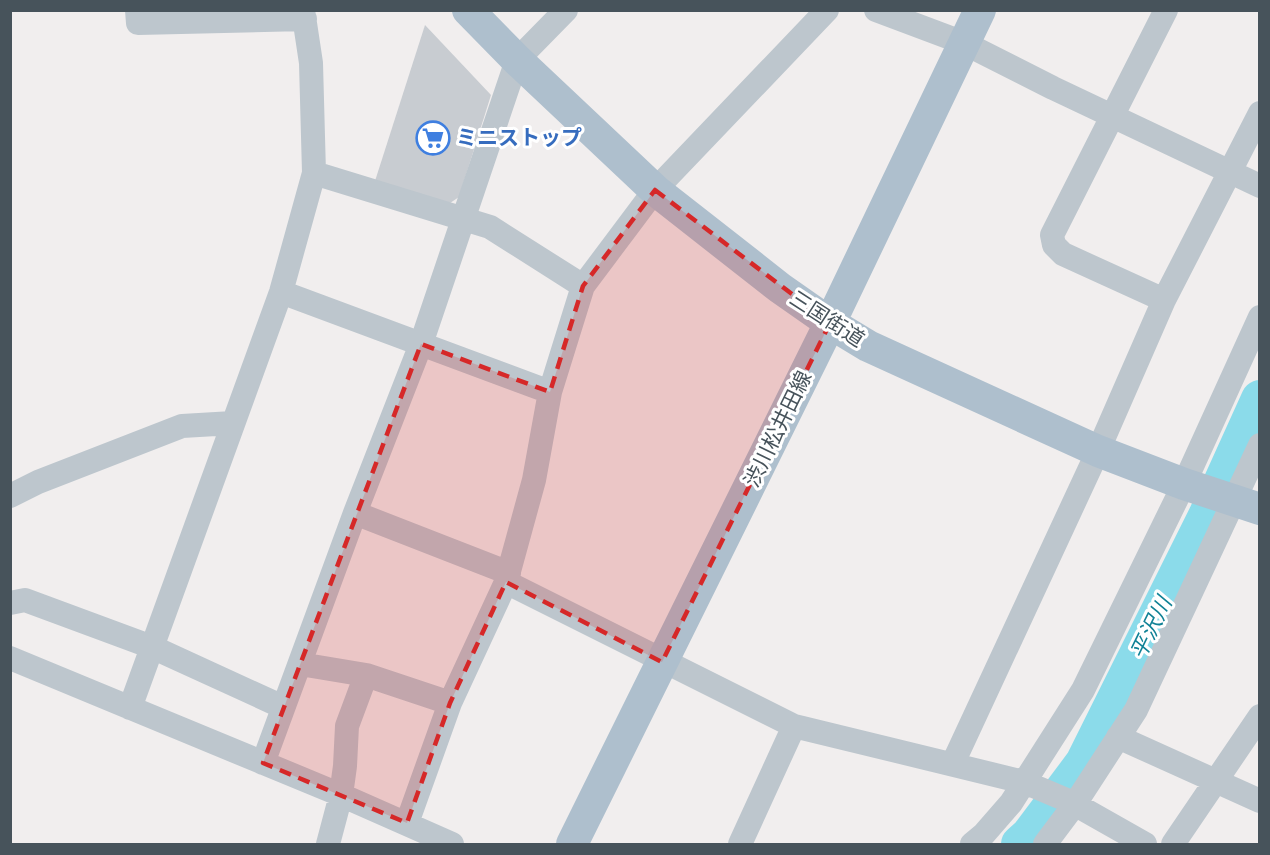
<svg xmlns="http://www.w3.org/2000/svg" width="1270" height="855" viewBox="0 0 1270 855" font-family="'Roboto Condensed','Noto Sans JP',sans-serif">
	<rect width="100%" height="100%" fill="#f1eeee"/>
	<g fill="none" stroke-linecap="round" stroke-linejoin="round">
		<path stroke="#8bdbea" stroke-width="38" d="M1020,844L1030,835L1084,763L1207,516L1260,399"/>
	</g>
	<path fill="#c8ccd1" d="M425,25L491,95L459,197L450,203L375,181Z"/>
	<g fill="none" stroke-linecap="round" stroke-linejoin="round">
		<path stroke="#bdc6cd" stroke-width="24" d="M137,10L138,23L305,19
			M876,10L964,43L1053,88L1260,186
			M314,173L490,227L583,286
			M281,292L550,392
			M1164,300L1063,254L1054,245L1052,235L1166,10
			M10,496L38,482L182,426L233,423
			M355,513L509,573
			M506,582L794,726L1024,782L1069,801L1145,844
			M10,603L25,600L152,647L283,707
			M10,658L341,795L452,844
			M300,664L366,675L450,703
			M130,708L281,292L314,173L311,63L303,10
			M1118,737L1260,801
			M263,763L355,513L421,344L517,60L566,10
			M953,763L1098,451L1164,300L1260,113
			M407,823L450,703L506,582L534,480L550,392L583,286L655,190L827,10
			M328,844L341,795L345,766L347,726L366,675
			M740,844L794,726
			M972,844L984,834L1011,803L1083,690L1184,484L1260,317
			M1045,844L1075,804L1136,710L1260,445
			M1173,844L1260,716"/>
		<path stroke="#aebfcd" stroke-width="32" d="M468,10L517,60L655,190L780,288L830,323L868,346L1098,451L1184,484L1260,509
			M572,844L830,323L980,10"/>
	</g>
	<path fill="#d62828" fill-opacity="0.2" stroke="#d62828" stroke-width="4.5" stroke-dasharray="12 8" stroke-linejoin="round" d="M655,190L830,323L662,662L506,582L450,703L407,823L263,763L421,344L550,392L583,286Z"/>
	<defs>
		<g id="supermarket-ring" transform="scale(1.725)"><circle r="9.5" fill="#fff" stroke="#3f7fe0" stroke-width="1.5"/><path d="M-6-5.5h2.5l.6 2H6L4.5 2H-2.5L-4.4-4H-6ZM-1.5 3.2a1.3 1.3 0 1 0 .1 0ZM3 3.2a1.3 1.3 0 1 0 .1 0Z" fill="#3f7fe0"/></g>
	</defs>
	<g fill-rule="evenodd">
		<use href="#supermarket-ring" x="433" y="138"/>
	</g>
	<g text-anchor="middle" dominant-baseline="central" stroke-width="6" stroke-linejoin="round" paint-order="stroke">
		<g font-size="21" font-weight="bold" fill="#366cbe" stroke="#fff" text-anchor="start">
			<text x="456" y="138">ミニストップ</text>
		</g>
		<g font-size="21" fill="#47535b" stroke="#fff">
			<text transform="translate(827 319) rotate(33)">三国街道</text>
			<text transform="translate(778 429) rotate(-64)">渋川松井田線</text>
		</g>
		<g font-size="22" font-style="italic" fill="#108296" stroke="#fff">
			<text transform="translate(1151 628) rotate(-64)">平沢川</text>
		</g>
	</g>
	<rect width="1270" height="855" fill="none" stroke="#47535b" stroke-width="24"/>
</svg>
